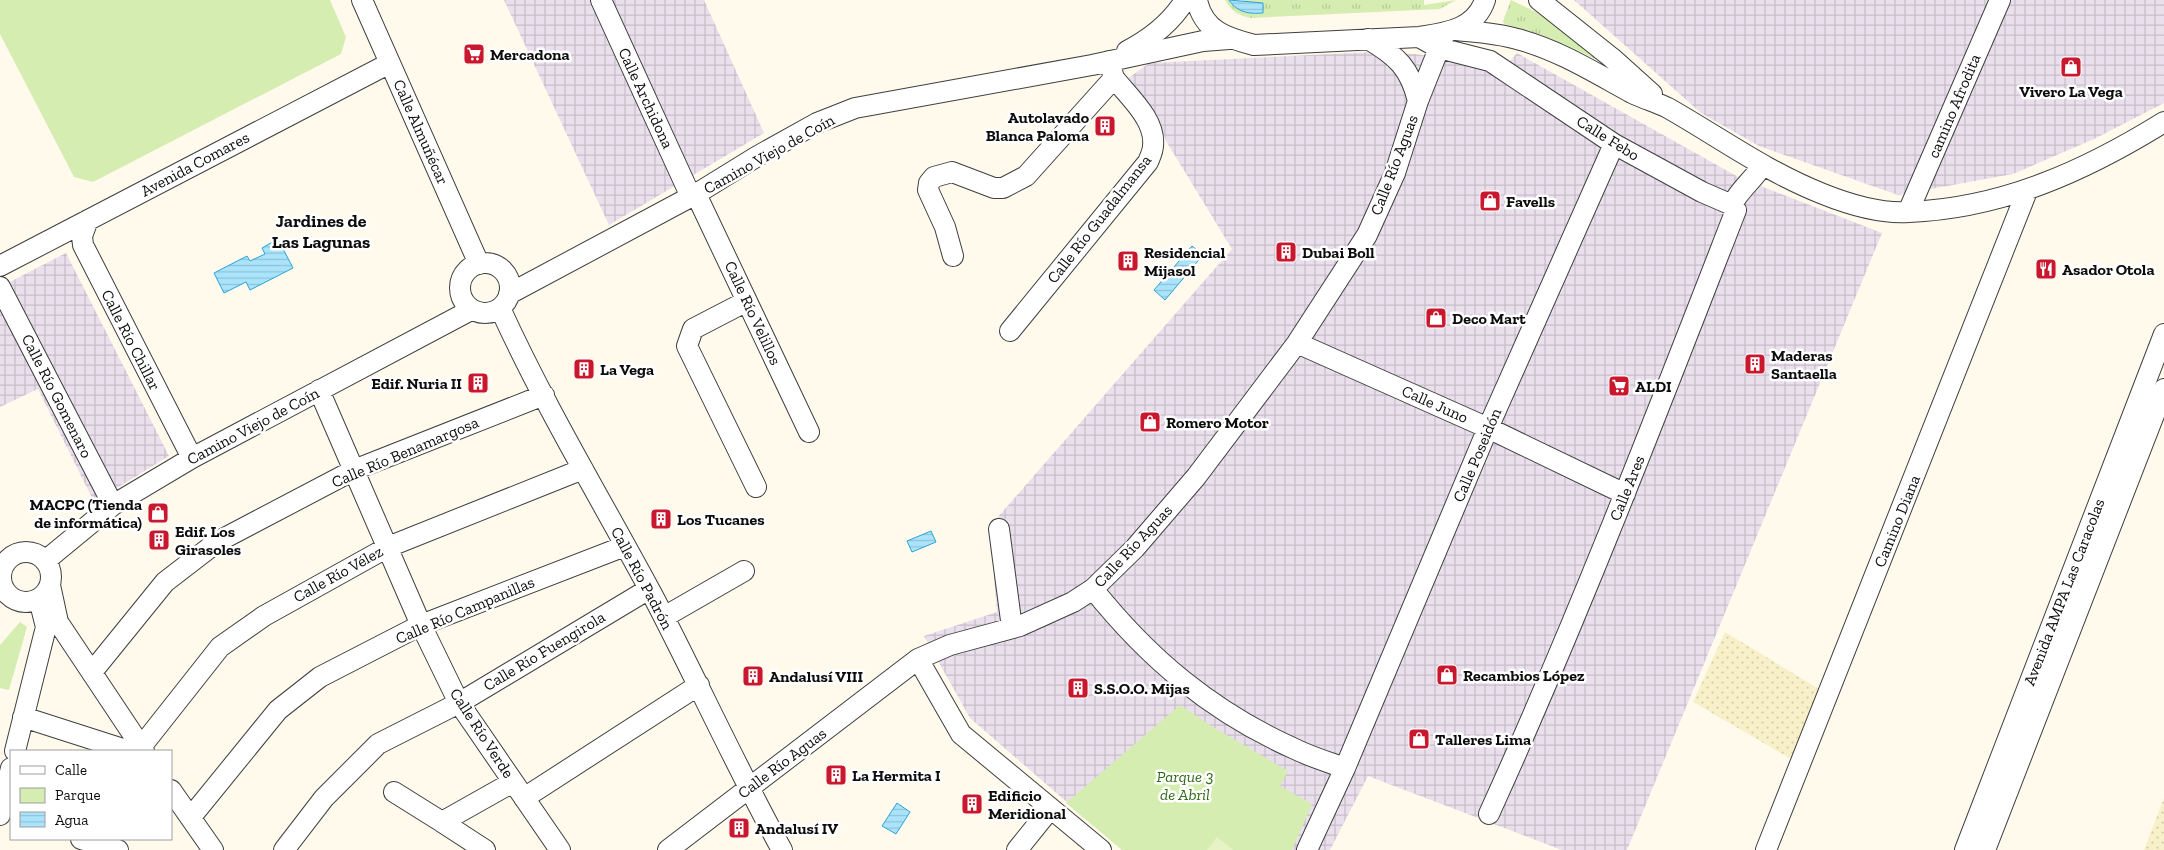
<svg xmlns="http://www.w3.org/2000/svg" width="2164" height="850" viewBox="0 0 2164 850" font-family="'Zilla Slab',serif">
	<defs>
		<pattern id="industrial-grid" width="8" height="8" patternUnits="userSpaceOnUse" patternTransform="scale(1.25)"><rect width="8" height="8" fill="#eadfec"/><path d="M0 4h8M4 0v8" fill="none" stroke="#c8bec9"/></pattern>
		<pattern id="farmland-dots" width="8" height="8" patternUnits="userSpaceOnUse" patternTransform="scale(1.25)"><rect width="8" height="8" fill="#f8f0c9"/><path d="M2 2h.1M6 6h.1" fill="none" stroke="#d3cdab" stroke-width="1.8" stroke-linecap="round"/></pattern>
		<pattern id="grass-tufts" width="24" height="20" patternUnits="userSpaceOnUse" patternTransform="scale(1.25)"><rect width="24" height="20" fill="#d5edb1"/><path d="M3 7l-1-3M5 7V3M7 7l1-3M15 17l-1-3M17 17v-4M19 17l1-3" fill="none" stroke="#b6ca97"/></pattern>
		<pattern id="water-rules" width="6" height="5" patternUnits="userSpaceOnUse" patternTransform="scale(1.25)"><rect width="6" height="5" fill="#aae4fc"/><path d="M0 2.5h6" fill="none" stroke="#91c2d7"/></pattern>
	</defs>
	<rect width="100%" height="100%" fill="#fffaeb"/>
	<path fill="url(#industrial-grid)" d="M504,0H704L764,133L609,225Z
		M1574,0H2164V103L2094,139L2013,174L1898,195L1759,146L1701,113Z
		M1371,52L1415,54L1470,62L1497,76L1517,53L1740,178L1882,233L1627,850H1562L1368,776L1330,850H1122L970,718L924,636L997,612L990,526L1232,249L1166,141L1156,117L1126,80L1149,63Z
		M66,253L169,456L94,502L38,389L0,407V287Z"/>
	<path fill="url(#farmland-dots)" d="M1725,632L1819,689L1793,760L1693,702Z
		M2164,798V850H2144Z"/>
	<path fill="url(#grass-tufts)" d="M1225,0H1229C1238,13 1249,14 1263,13L1242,0H1424V5L1456,0L1440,9L1251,18C1239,16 1231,11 1225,0Z
		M1511,0L1548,18L1604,63L1544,36L1504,24L1503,21Z"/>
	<path fill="#d5edb1" d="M0,0H330L346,37L341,54L93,182L74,177L0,34Z
		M20,622L27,627L9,690L0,688V645Z
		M1180,705L1213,727L1288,771L1280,786L1312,804L1292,850H1122L1066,803Z"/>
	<path fill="#e7f3c4" d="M1217,837L1233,850H1207Z"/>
	<path fill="url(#water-rules)" stroke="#2aa2da" d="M1229,0L1263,3V13C1249,14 1238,13 1229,0Z
		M278,239L293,268L250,290L246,282L224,293L214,273L247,256L250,261L265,254L262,248Z
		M1192,246L1203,255L1165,300L1154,290Z
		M931,531L936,542L912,552L907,541Z
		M897,803L910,812L896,834L882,826Z"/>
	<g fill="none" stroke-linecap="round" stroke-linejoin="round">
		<g stroke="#3f3f3f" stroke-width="22">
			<path id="minor" d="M362,0L479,264
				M601,0L691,197
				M1197,0C1203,31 1227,38 1254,45L1419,37C1445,33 1475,30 1485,0
				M1539,0L1612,58L1652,94
				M1456,30C1477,32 1498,33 1517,39C1559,50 1595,73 1632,93C1644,99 1656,102 1668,108C1719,137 1767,172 1823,194C1848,204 1881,214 1909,212C2003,208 2085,171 2164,122
				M1419,37L1439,48L1490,61L1614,144L1702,192L1732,205
				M1368,39C1397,56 1410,68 1418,101
				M1127,51C1150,39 1171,23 1185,0
				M696,194L809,432
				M1908,212L2000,0
				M88,220L82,236L83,245L192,458
				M953,256L945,227L928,190L929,183L934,177L952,172L994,188H1003L1026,176L1114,78L1109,61
				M460 288a25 25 0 1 1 50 0a25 25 0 1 1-50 0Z
				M0,266L390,63
				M0,287L113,505
				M509,294L696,194L756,157L817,123L855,108L1092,65L1203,41L1229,39
				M747,301L693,329L687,346L756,487
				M500,308C545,407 602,501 653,596C697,680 736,767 782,850
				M1010,331L1148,162C1150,157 1153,151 1153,146C1156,120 1129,97 1114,78
				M1297,343L1488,428L1625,494
				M319,390L421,625L459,703L560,850
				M999,529L1012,628
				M1 577a25 25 0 1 1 50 0a25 25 0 1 1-50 0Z
				M45,561L113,505L192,458L471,310
				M50,585L58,622L144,751
				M1093,589C1149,659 1212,712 1295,749C1311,757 1328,762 1345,768
				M664,617L744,571
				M918,659L961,734L1101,850
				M92,672L165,582L217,542L354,470L544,395
				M23,717L129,751
				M141,747L220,647L264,616L388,547L583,469
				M15,751L46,627L40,603
				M171,790L213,850
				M394,792L442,822
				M524,798L699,685
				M1489,814C1579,616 1657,413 1736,210L1732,205C1739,190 1753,180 1762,166
				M0,815L11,768
				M191,817L278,710L320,677L421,625L625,546
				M81,839L118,850
				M284,850L324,798L378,744L459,703L649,589
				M485,850L442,822L513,782
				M668,850L918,659L950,645L1020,626L1073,602L1093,589L1135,548L1196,477L1297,343L1367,235L1395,173L1418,101L1445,33
				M1017,850L1050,809
				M1307,850L1345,768L1488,428L1614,144
				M1766,850L2027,191
				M1965,850L2164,334
				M1985,850L2164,389"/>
		</g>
		<use href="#minor" stroke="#fff" stroke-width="20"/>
	</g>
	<defs>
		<g id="supermarket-square" transform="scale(1.125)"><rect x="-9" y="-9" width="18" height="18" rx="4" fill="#c9172e" stroke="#fff"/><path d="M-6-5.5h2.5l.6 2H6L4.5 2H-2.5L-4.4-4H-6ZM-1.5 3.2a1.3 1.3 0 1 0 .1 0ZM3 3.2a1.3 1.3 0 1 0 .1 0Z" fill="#fff"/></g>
		<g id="shop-square" transform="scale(1.125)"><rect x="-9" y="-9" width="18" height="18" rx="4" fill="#c9172e" stroke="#fff"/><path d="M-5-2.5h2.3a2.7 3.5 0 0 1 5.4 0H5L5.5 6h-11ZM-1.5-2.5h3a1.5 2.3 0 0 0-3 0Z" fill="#fff"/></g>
		<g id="building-square" transform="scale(1.125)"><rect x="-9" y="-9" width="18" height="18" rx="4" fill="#c9172e" stroke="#fff"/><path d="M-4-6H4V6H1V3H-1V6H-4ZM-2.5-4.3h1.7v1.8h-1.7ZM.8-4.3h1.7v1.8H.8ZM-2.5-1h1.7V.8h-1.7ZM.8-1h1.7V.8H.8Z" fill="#fff"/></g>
		<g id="restaurant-square" transform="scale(1.125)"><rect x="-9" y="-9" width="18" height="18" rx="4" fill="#c9172e" stroke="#fff"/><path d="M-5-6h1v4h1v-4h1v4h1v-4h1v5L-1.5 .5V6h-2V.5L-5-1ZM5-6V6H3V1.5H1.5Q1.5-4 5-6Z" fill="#fff"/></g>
	</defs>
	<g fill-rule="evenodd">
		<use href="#supermarket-square" x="474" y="54"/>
		<use href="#shop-square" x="2071" y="67"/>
		<use href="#building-square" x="1105" y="126"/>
		<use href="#shop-square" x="1490" y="201"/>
		<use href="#building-square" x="1286" y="252"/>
		<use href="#building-square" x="1128" y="261"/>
		<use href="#restaurant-square" x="2046" y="269"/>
		<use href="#shop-square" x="1436" y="318"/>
		<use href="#building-square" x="1755" y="364"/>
		<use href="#building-square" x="584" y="369"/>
		<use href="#building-square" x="478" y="383"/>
		<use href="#supermarket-square" x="1619" y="386"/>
		<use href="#shop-square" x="1150" y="422"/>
		<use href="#shop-square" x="158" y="513"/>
		<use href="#building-square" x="661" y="519"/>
		<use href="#building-square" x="159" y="540"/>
		<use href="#shop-square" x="1447" y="675"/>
		<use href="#building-square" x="753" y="676"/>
		<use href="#building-square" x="1078" y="688"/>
		<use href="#shop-square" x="1419" y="739"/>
		<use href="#building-square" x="836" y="775"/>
		<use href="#building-square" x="972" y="804"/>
		<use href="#building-square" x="739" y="828"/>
	</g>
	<g text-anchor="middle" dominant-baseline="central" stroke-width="5" stroke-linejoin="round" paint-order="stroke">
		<g font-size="16" font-weight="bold" fill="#0c0c0c" stroke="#fff" text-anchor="start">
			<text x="490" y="54">Mercadona</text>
			<text x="2071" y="91" text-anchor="middle">Vivero La Vega</text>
			<text x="1089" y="117" text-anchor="end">Autolavado<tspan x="1089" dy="18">Blanca Paloma</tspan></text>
			<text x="1506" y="201">Favells</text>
			<text x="1144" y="252">Residencial<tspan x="1144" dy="18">Mijasol</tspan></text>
			<text x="1302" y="252">Dubai Boll</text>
			<text x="2062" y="269">Asador Otola</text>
			<text x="1452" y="318">Deco Mart</text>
			<text x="1771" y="355">Maderas<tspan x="1771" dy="18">Santaella</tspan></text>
			<text x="600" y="369">La Vega</text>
			<text x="462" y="383" text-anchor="end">Edif. Nuria II</text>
			<text x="1635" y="386">ALDI</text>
			<text x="1166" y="422">Romero Motor</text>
			<text x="142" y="504" text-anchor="end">MACPC (Tienda<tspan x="142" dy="18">de informática)</tspan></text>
			<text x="677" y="519">Los Tucanes</text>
			<text x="175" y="531">Edif. Los<tspan x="175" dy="18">Girasoles</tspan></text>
			<text x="1463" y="675">Recambios López</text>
			<text x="769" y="676">Andalusí VIII</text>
			<text x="1094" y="688">S.S.O.O. Mijas</text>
			<text x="1435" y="739">Talleres Lima</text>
			<text x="852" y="775">La Hermita I</text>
			<text x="988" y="795">Edificio<tspan x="988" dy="18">Meridional</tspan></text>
			<text x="755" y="828">Andalusí IV</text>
		</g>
		<g font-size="16" fill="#0c0c0c" stroke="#fff">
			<text transform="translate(646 98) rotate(65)">Calle Archidona</text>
			<text transform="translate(1954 106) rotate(-67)">camino Afrodita</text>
			<text transform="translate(421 132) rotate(66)">Calle Almuñécar</text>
			<text transform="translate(1608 138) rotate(32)">Calle Febo</text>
			<text transform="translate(769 154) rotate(-29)">Camino Viejo de Coín</text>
			<text transform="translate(195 164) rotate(-28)">Avenida Comares</text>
			<text transform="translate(1394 165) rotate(-69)">Calle Río Aguas</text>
			<text transform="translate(1099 219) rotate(-52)">Calle Río Guadalmansa</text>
			<text transform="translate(753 313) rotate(65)">Calle Río Velillos</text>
			<text transform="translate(131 340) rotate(63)">Calle Río Chillar</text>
			<text transform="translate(57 396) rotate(63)">Calle Río Gomenaro</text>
			<text transform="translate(1435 404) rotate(24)">Calle Juno</text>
			<text transform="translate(253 426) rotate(-28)">Camino Viejo de Coín</text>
			<text transform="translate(405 452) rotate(-23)">Calle Río Benamargosa</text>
			<text transform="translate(1477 455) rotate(-67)">Calle Poseidón</text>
			<text transform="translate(1627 488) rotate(-68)">Calle Ares</text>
			<text transform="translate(1897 521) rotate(-68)">Camino Diana</text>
			<text transform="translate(1133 546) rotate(-47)">Calle Río Aguas</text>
			<text transform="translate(338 574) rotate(-29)">Calle Río Vélez</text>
			<text transform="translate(642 578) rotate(62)">Calle Río Padrón</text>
			<text transform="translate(2064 592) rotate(-69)">Avenida AMPA Las Caracolas</text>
			<text transform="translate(465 610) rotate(-23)">Calle Río Campanillas</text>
			<text transform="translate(544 651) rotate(-31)">Calle Río Fuengirola</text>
			<text transform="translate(482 733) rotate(57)">Calle Río Verde</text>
			<text transform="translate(782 763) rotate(-37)">Calle Río Aguas</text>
		</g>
		<g font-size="16" font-style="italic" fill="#2f6a17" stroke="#fff">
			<text x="1185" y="776">Parque 3<tspan x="1185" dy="18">de Abril</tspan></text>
		</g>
		<g font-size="18" font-weight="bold" fill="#0c0c0c" stroke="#fff">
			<text x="321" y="221">Jardines de<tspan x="321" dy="21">Las Lagunas</tspan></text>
		</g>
	</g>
	<rect x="10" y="750" width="162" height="90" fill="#ffffff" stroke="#9e9e9e"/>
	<rect x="20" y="766" width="25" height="8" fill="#ffffff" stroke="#9e9e9e"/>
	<text x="55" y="775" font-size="15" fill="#0c0c0c">Calle</text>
	<rect x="20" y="788" width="25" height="15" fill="#d5edb1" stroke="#9e9e9e"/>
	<text x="55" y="800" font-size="15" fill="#0c0c0c">Parque</text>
	<rect x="20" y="812" width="25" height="15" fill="url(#water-rules)" stroke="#9e9e9e"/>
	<text x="55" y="825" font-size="15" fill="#0c0c0c">Agua</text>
</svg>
